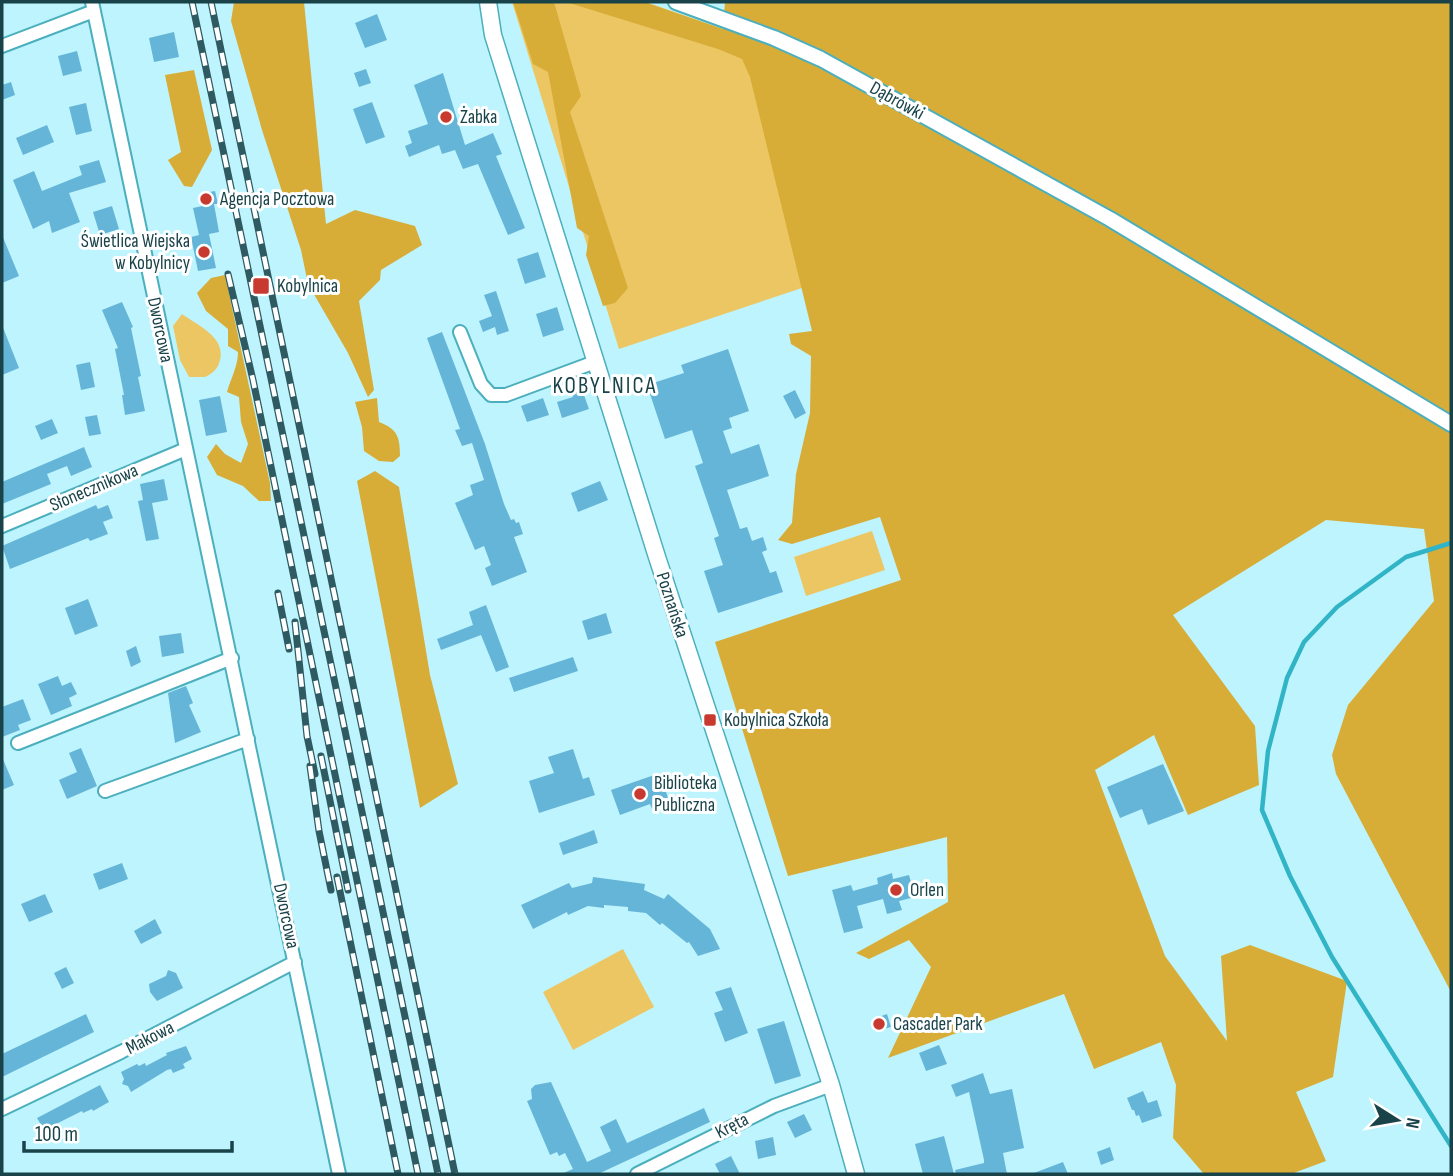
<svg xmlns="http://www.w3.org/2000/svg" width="1453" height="1176" viewBox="0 0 1453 1176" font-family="'Sofia Sans Condensed',sans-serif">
	<rect width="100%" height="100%" fill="#bef4fd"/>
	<path fill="#ecc663" d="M512,2H646L763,43L805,287L619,349Z
		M182,314C197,325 226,337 220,360C218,369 213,373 205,377H189L180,360L173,326Z
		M872,531L885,570L806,596L794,557Z
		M623,949L654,1007L573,1050L543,992Z"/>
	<path fill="#d7ad38" d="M234,2H304L326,224L355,210L415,226L422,245L381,270L380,280L359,301L374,390L368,397L348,353L308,284L301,250L262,130L231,21Z
		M513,2H554L581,96L570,112L628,288L615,303L603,306L586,255L589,236L577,228L548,72L533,64Z
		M566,2H644L723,29L725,2H1451V992L1336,774L1332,755L1348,705L1434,601L1424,529L1326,520L1173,615L1255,726L1259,785L1188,815L1154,735L1095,770L1165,956L1227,1041L1221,956L1250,945L1347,981L1333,1077L1296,1092L1326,1161L1291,1174H1204L1173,1138L1176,1085L1161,1042L1094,1069L1064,994L888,1058L931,967L909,940L869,959L856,953L948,902L947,837L788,876L715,642L901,580L880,517L792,544L778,540L792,523L796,474L810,413L811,356L791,344L789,334L812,331L750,77L742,59L718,49Z
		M194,70L212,150L192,187L184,186L168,160L181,152L165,75Z
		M225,275L270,483L271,501H259L243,486L217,475L207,457L216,444L225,454L241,463L248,444L241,422L239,397L227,392C231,378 238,366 238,352L228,346V329L206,311L197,293L211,278Z
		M377,398L379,422C397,429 400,436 400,456L393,462L379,461L364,451L362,427L355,402Z
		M375,471L399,487L430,675L458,784L420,808L357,481Z"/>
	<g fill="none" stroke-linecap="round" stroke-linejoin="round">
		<path stroke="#31b4c5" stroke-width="4.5" d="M1451,543L1406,557L1337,607L1304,642L1287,678L1268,751L1262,810L1290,876L1332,957L1451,1146"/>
	</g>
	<path fill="#65b5d8" d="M377,14L387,40L365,48L355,23Z
		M174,32L179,57L154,62L149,38Z
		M77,51L82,71L63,76L58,56Z
		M366,69L371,83L359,87L354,73Z
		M443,73L465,145L493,133L502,154L496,156L525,228L508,235L478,164L463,169L455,150L442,154L439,145L409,157L405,146L412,143L408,131L428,124L414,85Z
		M11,82L15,95L2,100V85Z
		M372,102L385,137L366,144L353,109Z
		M86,103L92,131L76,135L69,107Z
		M47,125L54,142L23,155L16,138Z
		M99,160L106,182L69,193L80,222L52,233L49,221L33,229L13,180L34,171L42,191L82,175L79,166Z
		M215,191L218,204H214L219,232L209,234L216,268L198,271L191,237L199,235L193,208L207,205L204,193Z
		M112,206L119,229L100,235L93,212Z
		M2,235L19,276L2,283Z
		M538,252L546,277L525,284L517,259Z
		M496,291L509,331L497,335L495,327L483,332L479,321L492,316L484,295Z
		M122,302L133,327L131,328L141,376L138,377L145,411L125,415L122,395H124L115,349L118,348L102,310Z
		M557,307L564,330L543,337L536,314Z
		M2,325L19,368L2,375Z
		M442,332L485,444L504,504L511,520L514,519L516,523L519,522L523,534L514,537L527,572L492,586L485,568L491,565L484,546L475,550L455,503L473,495L470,485L484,480L472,443L462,446L455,430L460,429L427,338Z
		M728,349L749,411L729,418L732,428L723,431L731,454L759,444L769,476L727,490L740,529L747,527L752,541L763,537L767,550L762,552L770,573L776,571L783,592L718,613L704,571L723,565L714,538L719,536L695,466L703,463L692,430L665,439L647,385L684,373L681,365Z
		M90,362L95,387L81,390L76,365Z
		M580,384L589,409L562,418L557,402L573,397L569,388Z
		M795,390L806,413L795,419L783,396Z
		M220,396L227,432L206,436L199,400Z
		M543,398L549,415L527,422L521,406Z
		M97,415L101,434L89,436L85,417Z
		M52,419L58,433L41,440L35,426Z
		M84,447L92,467L71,476L67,466L47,474L51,484L2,504V482Z
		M164,479L168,500L152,503L159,539L146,541L138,501L143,500L140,484Z
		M600,481L608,500L578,512L571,493Z
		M96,505L98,509L108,505L113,518L103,522L108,534L90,541L88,538L10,569L2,546Z
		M88,599L98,626L75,635L65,608Z
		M486,605L509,667L496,672L481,635L441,650L437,639L473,625L469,612Z
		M606,613L612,633L588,640L582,621Z
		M181,633L184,653L162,657L159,636Z
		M136,646L141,662L131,667L126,651Z
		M573,657L578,671L514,692L509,678Z
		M58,676L62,686L71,682L77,694L69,698L72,706L51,715L38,684Z
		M186,686L193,703L189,705L201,732L175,743L168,693Z
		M23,699L31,720L18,725L20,730L2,737V707Z
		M81,748L97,786L67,799L59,780L77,772L69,753Z
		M573,749L583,779L589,777L595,795L539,813L529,781L554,773L548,757Z
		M2,757L14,785L2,790Z
		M1163,764L1184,811L1148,825L1142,809L1120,818L1107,787Z
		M660,773L668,798L661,800L663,805L652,809L650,804L620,815L611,790Z
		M594,830L598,843L563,855L559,843Z
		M122,863L128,879L99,890L93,874Z
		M892,873L893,879L909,875L915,897L899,901L902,910L887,914L883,899L857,906L863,928L844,933L832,890L851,885L853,891L878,884L877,878Z
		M593,877L645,884L644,890L664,899L668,894L710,929L720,949L698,956L689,942L687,943L662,923L660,925L646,913L628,911V907L604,905V908L588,906L568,915L567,912L533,929L521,905L569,883L572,888L592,883Z
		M45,894L53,912L29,922L21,904Z
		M155,919L162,933L141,944L134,931Z
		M66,967L74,983L62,989L54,973Z
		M168,970L176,973L183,988L157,1001L150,992L149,984L166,976Z
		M731,987L748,1033L725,1042L714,1013L723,1010L715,992Z
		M86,1014L94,1032L2,1077V1054Z
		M887,1014L891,1027L877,1031L873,1019Z
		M784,1021L801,1076L775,1084L757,1029Z
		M939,1045L947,1064L926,1071L919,1053Z
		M186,1046L192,1059L183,1064L185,1068L173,1073L171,1069L167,1070L131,1092L128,1086L122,1084L124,1079L121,1072L137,1064L139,1066L145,1063L146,1066L167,1055L166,1053Z
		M983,1073L990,1094L1012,1089L1024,1148L1003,1153L1007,1174H956L955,1170L984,1163V1160L969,1092L956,1097L951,1085Z
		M551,1082L587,1162L611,1151L600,1127L616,1119L627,1143L704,1108L710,1122L598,1174H561L573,1169L565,1153L559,1156L557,1152L550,1155L527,1101L532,1099L531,1089L535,1085Z
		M100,1085L109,1102L93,1111L92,1109L83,1113L82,1111L44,1130L37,1118Z
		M1143,1091L1148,1103L1157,1100L1162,1116L1142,1123L1139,1115L1136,1116L1134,1110H1132L1127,1098Z
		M804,1114L812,1130L795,1138L787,1122Z
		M944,1136L954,1174H923L915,1144Z
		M773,1137L776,1155L758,1159L755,1141Z
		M1110,1147L1114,1160L1101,1165L1097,1152Z
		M731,1156L740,1174H720L715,1164Z
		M1063,1162L1068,1174H1034V1173Z"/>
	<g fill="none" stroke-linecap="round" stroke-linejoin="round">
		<g stroke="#4cafbd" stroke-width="16">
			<path id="minor" d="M92,2L339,1174
				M2,46L94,11
				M460,332L481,384L491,395H506L595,362
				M2,526L186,449
				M18,743L232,658
				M105,791L248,739
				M2,1109L121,1052L295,962
				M637,1174L774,1106L831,1085"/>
		</g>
		<g stroke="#4cafbd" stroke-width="18">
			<path id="tertiary" d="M676,2L774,38L821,59L1110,219L1451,424"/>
		</g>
		<g stroke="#4cafbd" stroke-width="19">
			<path id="secondary" d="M488,2L493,35L657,557L831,1085L856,1174"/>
		</g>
		<use href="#minor" stroke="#fff" stroke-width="12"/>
		<use href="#tertiary" stroke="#fff" stroke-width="14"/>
		<use href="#secondary" stroke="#fff" stroke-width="16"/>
		<g stroke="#2f5a61" stroke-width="7">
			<path id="rail" d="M192,2L438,1174
				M211,2L455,1174
				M228,274L253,380L418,1174
				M278,593L289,649
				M295,622L307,736L315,774
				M321,756L348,890
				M310,766L319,831L331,890
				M337,877L398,1174"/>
		</g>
		<use href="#rail" stroke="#fff" stroke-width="4.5" stroke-dasharray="13" stroke-linecap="butt"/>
	</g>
	<g fill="#c83a30" stroke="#fff" stroke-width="2.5">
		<circle cx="446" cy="117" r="7"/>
		<circle cx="206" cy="199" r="7"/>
		<circle cx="204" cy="252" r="7"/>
		<rect x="252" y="277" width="18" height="18" rx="3.5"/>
		<rect x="703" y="713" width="14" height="14" rx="3.5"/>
		<circle cx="640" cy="794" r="7"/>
		<circle cx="896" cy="890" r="7"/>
		<circle cx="879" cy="1024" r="7"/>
	</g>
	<g text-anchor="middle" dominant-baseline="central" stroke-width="6" stroke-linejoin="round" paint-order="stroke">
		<g font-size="19" fill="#194349" stroke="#fff">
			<text transform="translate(897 101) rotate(29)">Dąbrówki</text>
			<text transform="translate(160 330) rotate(78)">Dworcowa</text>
			<text transform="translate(94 488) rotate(-23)">Słonecznikowa</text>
			<text transform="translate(672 605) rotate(72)">Poznańska</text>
			<text transform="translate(286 916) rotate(78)">Dworcowa</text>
			<text transform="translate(150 1038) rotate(-27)">Makowa</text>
			<text transform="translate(732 1126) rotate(-27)">Kręta</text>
		</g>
		<g font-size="19" fill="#194349" stroke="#fff" text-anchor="start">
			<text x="460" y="117">Żabka</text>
			<text x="220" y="199">Agencja Pocztowa</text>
			<text x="190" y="241" text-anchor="end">Świetlica Wiejska<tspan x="190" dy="22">w Kobylnicy</tspan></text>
			<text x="277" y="286">Kobylnica</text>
			<text x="724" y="720">Kobylnica Szkoła</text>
			<text x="654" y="783">Biblioteka<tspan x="654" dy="22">Publiczna</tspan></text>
			<text x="910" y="890">Orlen</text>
			<text x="893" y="1024">Cascader Park</text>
		</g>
		<g font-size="23" letter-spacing="2" fill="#194349" stroke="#fff">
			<text x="605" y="386">KOBYLNICA</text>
		</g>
	</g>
	<rect width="1453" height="1176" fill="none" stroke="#194349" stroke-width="7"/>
	<g transform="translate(1397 1120) rotate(101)" stroke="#ffffff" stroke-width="5" paint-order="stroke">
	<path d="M0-5L12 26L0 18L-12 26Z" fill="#194349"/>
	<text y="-10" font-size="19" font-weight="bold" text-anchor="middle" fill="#194349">N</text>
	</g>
	<path d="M24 1141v10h208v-10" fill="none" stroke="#194349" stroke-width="3.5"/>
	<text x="35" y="1141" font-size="21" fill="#194349" stroke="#ffffff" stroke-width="5" paint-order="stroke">100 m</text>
</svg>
